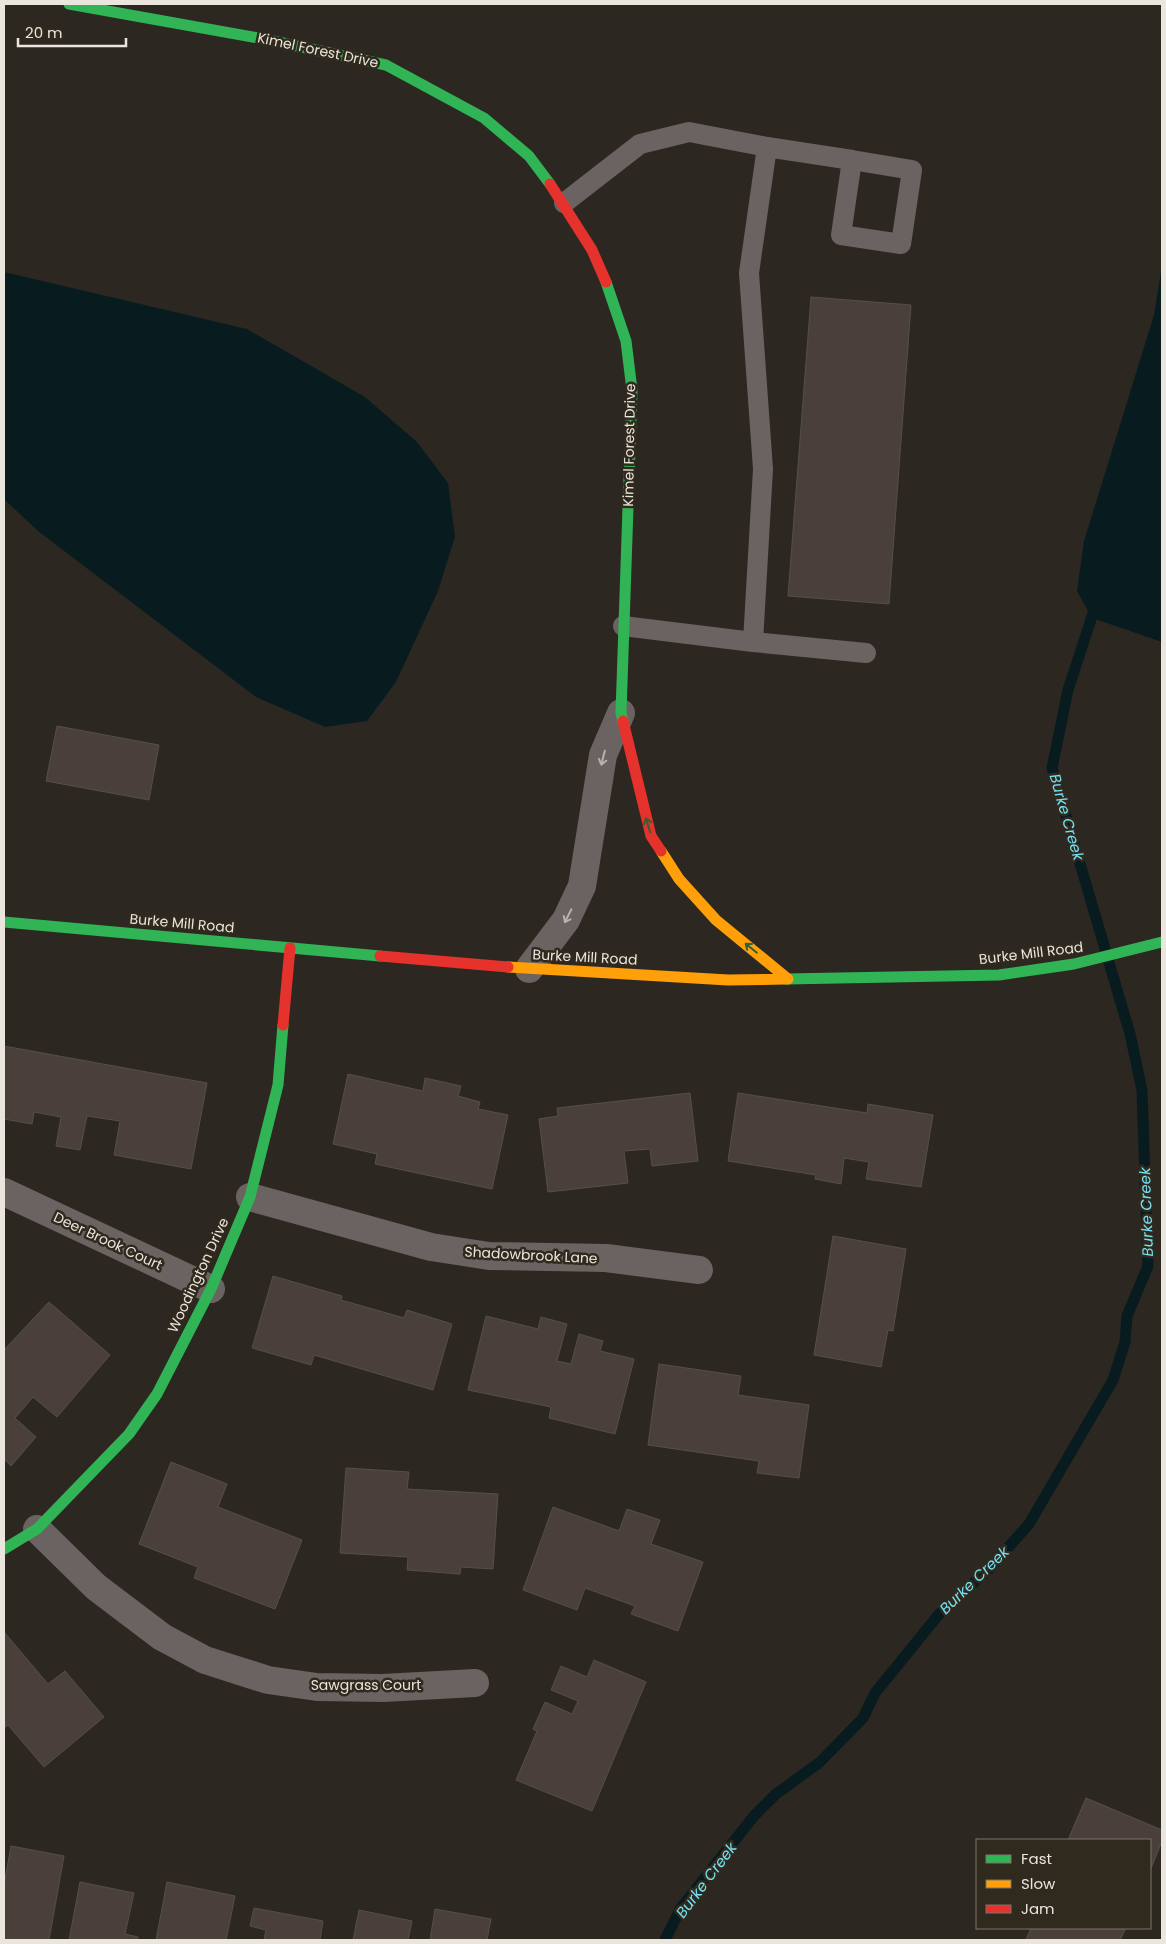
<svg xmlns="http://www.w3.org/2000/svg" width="1166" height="1944" viewBox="0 0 1166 1944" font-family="Poppins,sans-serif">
	<rect width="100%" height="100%" fill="#2c2821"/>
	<path fill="#081c1f" d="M1162,265V642L1092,618L1077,591L1084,541L1154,315Z
		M4,272L247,329L365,397L417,442L448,483L455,537L438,591L396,682L367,721L325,727L256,697L38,531L4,499Z"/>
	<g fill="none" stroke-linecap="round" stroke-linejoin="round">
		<path stroke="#081c1f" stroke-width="11" d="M665,1940L681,1908L754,1816L776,1794L820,1762L863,1718L875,1693L940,1613L989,1569L1029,1524L1113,1380L1125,1342L1127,1316L1148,1266L1142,1090L1130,1034L1052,768L1068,690L1096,604"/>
	</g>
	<path fill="#4a3f3b" stroke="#544f4c" d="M811,297L911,305L889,604L788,596Z
		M57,726L159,745L149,800L46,781Z
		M4,1046L207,1083L191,1169L114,1155L120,1121L87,1116L80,1150L56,1146L61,1117L34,1112L32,1124L4,1119Z
		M348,1074L423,1091L425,1078L461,1086L458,1096L480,1102L478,1109L508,1115L492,1189L375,1164L377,1154L333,1144Z
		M690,1093L698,1161L652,1166L650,1149L624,1151L628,1183L548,1192L539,1119L558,1116L557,1108Z
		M738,1093L867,1113L868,1104L933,1115L921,1187L866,1179L869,1162L844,1158L841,1184L815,1179L816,1175L728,1161Z
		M833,1236L906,1249L893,1331L888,1330L881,1367L814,1355Z
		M273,1276L342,1296L341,1300L404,1318L407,1310L452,1324L433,1390L314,1355L311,1365L252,1348Z
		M49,1302L110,1355L57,1417L33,1397L15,1418L36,1437L11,1466L4,1459V1350Z
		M486,1316L538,1329L541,1317L567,1324L557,1361L571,1364L579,1334L603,1341L600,1351L634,1359L615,1434L549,1418L551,1407L468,1390Z
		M659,1364L741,1376L738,1395L809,1405L799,1478L757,1473L759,1461L648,1445Z
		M171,1462L227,1484L218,1507L302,1540L275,1609L194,1578L198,1567L139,1544Z
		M346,1468L409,1472L407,1489L498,1494L493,1569L461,1567L460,1574L407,1570L408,1557L340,1553Z
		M553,1507L619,1531L627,1509L660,1520L651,1544L703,1562L678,1631L631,1614L635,1606L585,1588L577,1610L523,1590Z
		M4,1632L48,1684L65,1671L104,1717L44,1767L8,1725L4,1728Z
		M594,1660L646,1682L592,1811L516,1780L537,1731L533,1729L545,1702L572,1714L578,1701L551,1690L561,1666L587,1677Z
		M1086,1798L1162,1830V1841L1150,1871V1840H1068Z
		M11,1846L64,1856L49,1940H4V1885Z
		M80,1882L134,1893L125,1934L138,1937V1940H69Z
		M167,1882L235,1896L226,1940H156Z
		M254,1908L323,1921L320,1940H264L266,1930L250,1926Z
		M435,1909L491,1919L487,1940H430Z
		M359,1910L412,1921L408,1940H353Z
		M1031,1928H1126L1120,1940H1026Z"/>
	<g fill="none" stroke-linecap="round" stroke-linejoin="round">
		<path stroke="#6b6362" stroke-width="20" d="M564,203L640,144L689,132L767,147
			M623,626L753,642L866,653
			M753,642L763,469L749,273L767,147L852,160L841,235L901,244L912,170L852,160"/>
		<path stroke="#6b6362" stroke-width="28" d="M529,969L566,920L582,886L603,755L621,713
			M4,1192L211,1289
			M250,1197L431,1247L489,1256L606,1258L699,1270
			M37,1529L96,1587L162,1637L205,1660L268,1680L317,1687L383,1688L475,1683"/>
		<path stroke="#30b455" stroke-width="11" d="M69,4L264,39L386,65L484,118L529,156L550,184
			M606,282L626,341L632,390L621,713L623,721
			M4,922L380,956
			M786,979L999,975L1074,964L1162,942
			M4,1549L37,1529L129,1434L157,1394L211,1289L250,1197L278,1085L283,1025"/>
		<path stroke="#ff9f0a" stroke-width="11" d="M661,851L679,879L716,920L788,979
			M508,967L728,980L786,979"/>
		<path stroke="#e5322d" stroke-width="11" d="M550,184L592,250L606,282
			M623,721L651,836L661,851
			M380,956L508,967
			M283,1025L290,948"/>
	</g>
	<defs><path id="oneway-shaft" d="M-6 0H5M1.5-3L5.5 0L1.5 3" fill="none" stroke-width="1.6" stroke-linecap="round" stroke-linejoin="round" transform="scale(1.25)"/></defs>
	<g stroke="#b7b1ac">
		<use href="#oneway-shaft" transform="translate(603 758) rotate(104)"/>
		<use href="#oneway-shaft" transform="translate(568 916) rotate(117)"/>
	</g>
	<g stroke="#306133">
		<use href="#oneway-shaft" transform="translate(648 825) rotate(-106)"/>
		<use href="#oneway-shaft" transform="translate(751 948) rotate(-141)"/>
	</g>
	<g text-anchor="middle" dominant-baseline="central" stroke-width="5" stroke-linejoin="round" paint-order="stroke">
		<g font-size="14" fill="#eae5dd" stroke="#30291d">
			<text transform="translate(318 50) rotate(12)">Kimel Forest Drive</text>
			<text transform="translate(629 445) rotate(-89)">Kimel Forest Drive</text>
			<text transform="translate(182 923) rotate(5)">Burke Mill Road</text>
			<text transform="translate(1031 953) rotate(-7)">Burke Mill Road</text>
			<text transform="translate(585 957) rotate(3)">Burke Mill Road</text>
			<text transform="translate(108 1241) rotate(25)">Deer Brook Court</text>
			<text transform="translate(531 1255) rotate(3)">Shadowbrook Lane</text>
			<text transform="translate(198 1275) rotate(-65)">Woodington Drive</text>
			<text x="366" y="1685">Sawgrass Court</text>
		</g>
		<g font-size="15" font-style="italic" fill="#73e2f6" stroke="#30291d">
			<text transform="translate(1067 817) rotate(74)">Burke Creek</text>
			<text transform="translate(1146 1212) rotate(-92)">Burke Creek</text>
			<text transform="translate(974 1580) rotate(-44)">Burke Creek</text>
			<text transform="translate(706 1880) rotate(-53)">Burke Creek</text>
		</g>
	</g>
	<rect width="1166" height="1944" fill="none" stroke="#eae5dd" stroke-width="10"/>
	<rect x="976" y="1839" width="175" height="90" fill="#30291d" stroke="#7a746a"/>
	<rect x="986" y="1855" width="25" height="8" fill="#30b455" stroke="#7a746a"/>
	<text x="1021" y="1864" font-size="15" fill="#eae5dd">Fast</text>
	<rect x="986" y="1880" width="25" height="8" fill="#ff9f0a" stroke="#7a746a"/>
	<text x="1021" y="1889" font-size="15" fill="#eae5dd">Slow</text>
	<rect x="986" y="1905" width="25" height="8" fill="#e5322d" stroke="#7a746a"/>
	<text x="1021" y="1914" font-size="15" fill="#eae5dd">Jam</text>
	<path d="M18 38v8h108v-8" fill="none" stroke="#eae5dd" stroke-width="2.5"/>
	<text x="25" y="38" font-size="15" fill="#eae5dd" stroke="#30291d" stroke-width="4" paint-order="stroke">20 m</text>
</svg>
